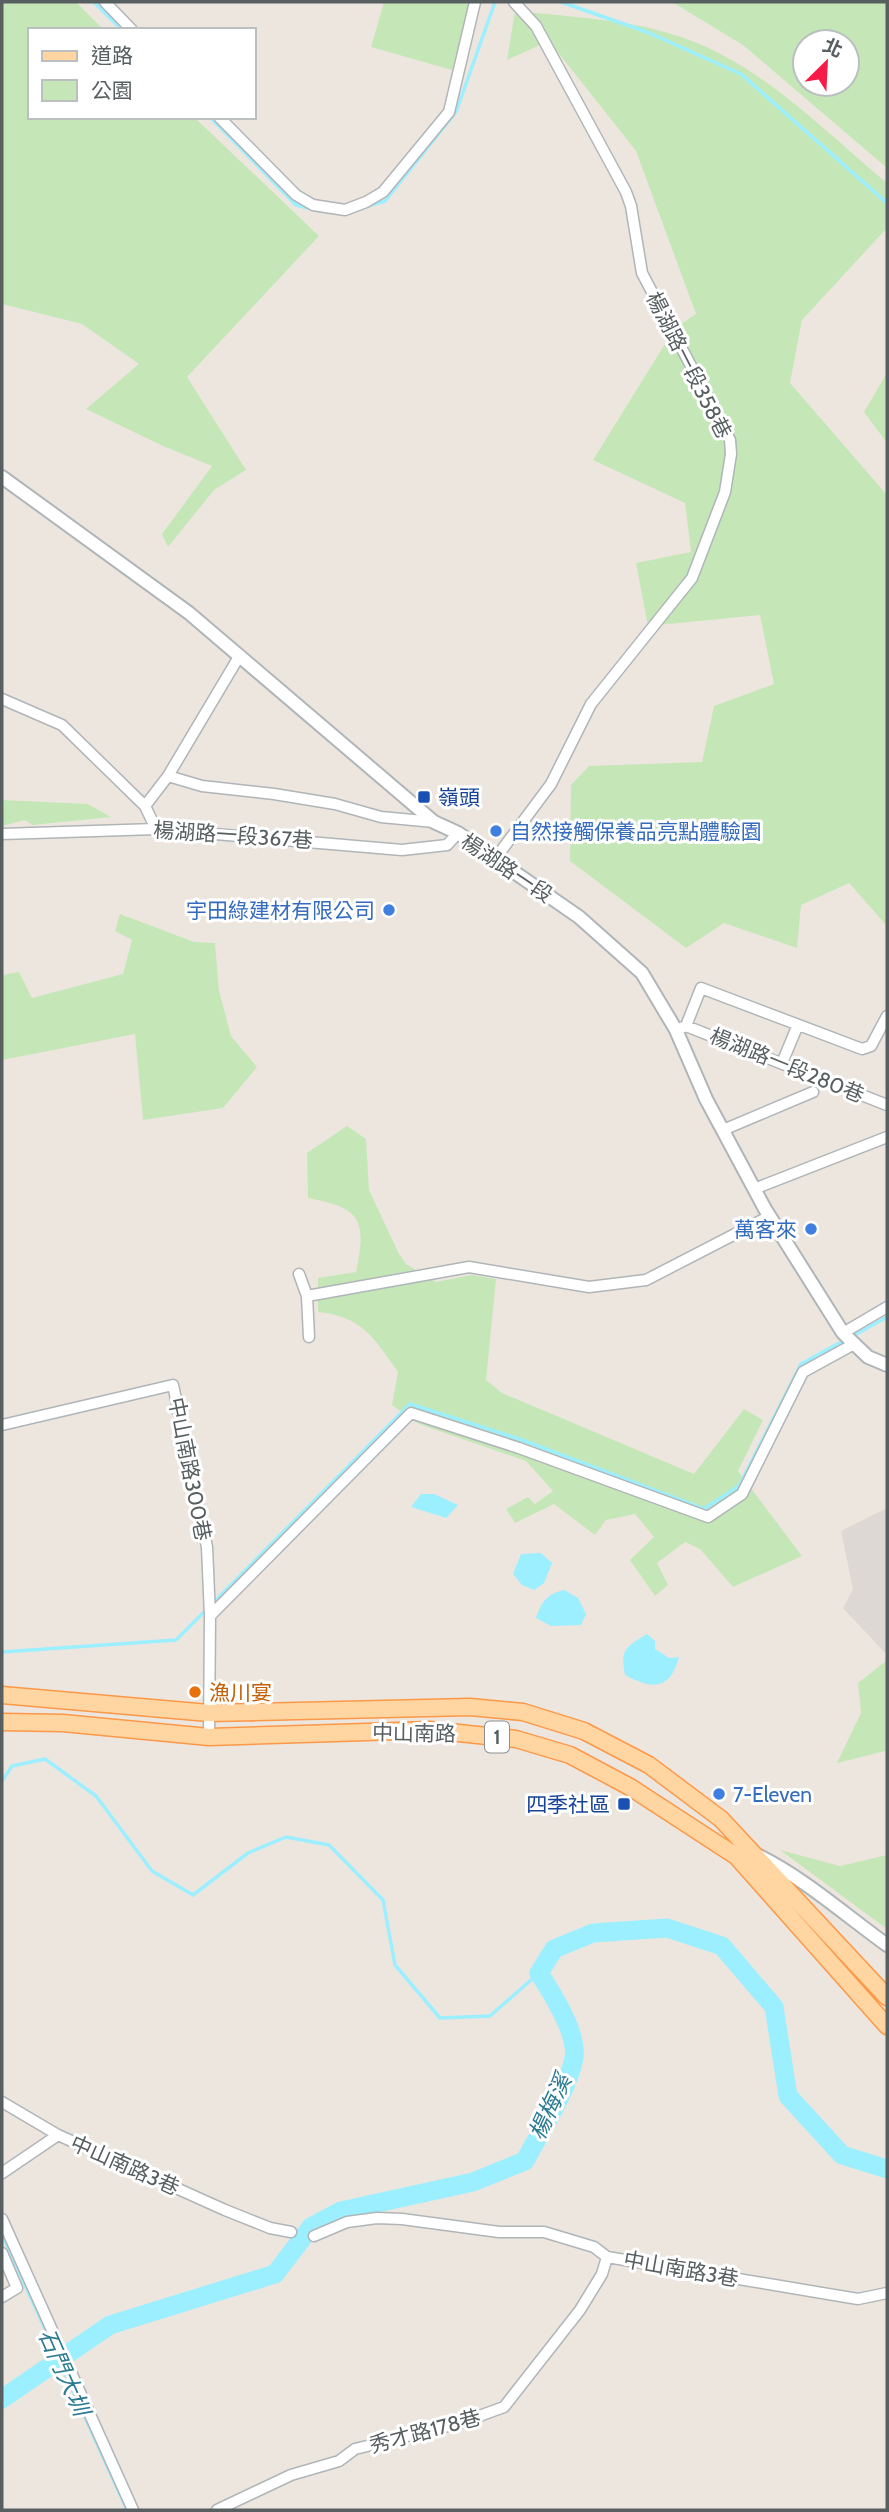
<svg xmlns="http://www.w3.org/2000/svg" width="889" height="2512" viewBox="0 0 889 2512" font-family="Cabin,'Noto Sans TC',sans-serif">
	<rect width="100%" height="100%" fill="#ede6df"/>
	<path fill="#ddd8d4" d="M887,1508V1655L843,1608L853,1589L841,1531Z"/>
	<path fill="#c5e7b8" fill-rule="evenodd" d="M2,2H76L104,30H30V117H194L319,236L187,377L246,470L214,490L168,547L162,534L212,466L163,446L86,409L139,364L82,324L2,304Z
		M384,2H471L452,70L371,47Z
		M672,2H887V168L743,45ZM847,42V84H805V42Z
		M515,11C570,17 631,19 684,38C762,65 824,131 887,183V228L802,320L790,383L887,495V926L849,883L801,905L797,948L724,923L686,948L570,861L571,785L589,766L702,762L714,706L774,684L760,615L648,626L636,563L691,552L685,503L593,460L675,328L696,314L636,151L549,41L507,60Z
		M887,373V443L864,412Z
		M2,800L88,804L111,817L33,825L25,820L2,826Z
		M120,914L194,942L215,943L219,991L231,1036L257,1067L223,1108L143,1120L135,1034L2,1060V975L19,972L32,998L123,974L132,940L115,931Z
		M347,1126L366,1139L369,1190L399,1254L406,1264L436,1282L471,1275L496,1279L486,1380L502,1393L694,1474L744,1409L763,1420L738,1471L802,1556L733,1587L700,1549L685,1542L657,1563L668,1585L655,1596L630,1560L654,1537L635,1514L606,1520L595,1535L554,1504L515,1523L506,1509L528,1497L535,1504L553,1491L526,1461L419,1424L392,1405L398,1372C374,1338 363,1317 318,1312V1278L356,1272C367,1219 361,1208 308,1198L307,1153Z
		M886,1661L887,1753L885,1751L837,1763L861,1713L858,1683Z
		M780,1850L840,1866L887,1855V1929Z"/>
	<path fill="#9cefff" d="M421,1494H434L458,1505L446,1518L411,1507Z
		M541,1553L552,1563L544,1583L534,1590L522,1585L513,1574L521,1554Z
		M564,1590L578,1598L586,1614L581,1625L551,1626L536,1618C542,1601 547,1594 564,1590Z
		M647,1634L655,1641V1649L669,1658L679,1657C670,1690 653,1690 625,1675C620,1649 626,1647 647,1634Z"/>
	<g fill="none" stroke-linecap="round" stroke-linejoin="round">
		<path stroke="#9cefff" stroke-width="3.5" d="M94,2L122,30
			M561,2L647,32L741,74L887,203
			M210,117L296,205L312,209
			M367,206L385,201L456,112L495,2
			M319,211L343,213
			M851,1337L887,1317
			M212,1604L410,1404L522,1440L704,1509L739,1486L801,1364L845,1340
			M2,1652L176,1640L207,1609
			M2,1781L12,1766L45,1759L96,1796L152,1871L193,1895L248,1853L286,1837L329,1845L383,1900L395,1965L440,2018L490,2016L539,1973
			M2,2234L127,2510"/>
		<path stroke="#9cefff" stroke-width="19" d="M2,2399L110,2325L275,2274L311,2227L341,2211L473,2182L525,2161C540,2132 568,2090 574,2058C578,2034 552,1993 539,1973L554,1949L593,1933L667,1928L722,1946L774,2007L788,2096L842,2155L887,2169"/>
		<g stroke="#b0b5b8" stroke-width="13">
			<path id="minor" d="M105,2L132,30
				M219,117L296,195L313,205L345,210L366,202L383,192L449,112L475,2
				M2,699L62,725L145,806L156,829
				M168,776L202,786L274,794L335,804L381,817L434,822
				M145,806L168,776L240,655
				M2,834L156,829L402,850L447,845L458,833
				M495,859L551,784L591,704L692,578L725,492L731,454L730,440L642,273L631,206L626,192L536,26L514,2
				M686,1026L887,1105
				M676,1030L686,1026L701,988L862,1049L871,1046L887,1016
				M782,1063L797,1027
				M723,1130L813,1092
				M754,1189L887,1137
				M299,1274L307,1296L309,1337
				M307,1296L469,1267L589,1287L646,1280L770,1216
				M843,1333L887,1307
				M2,1425L173,1385L207,1547L210,1616
				M209,1737L210,1616L411,1413L519,1448L708,1517L742,1494L803,1372L854,1344
				M2,2102L58,2135L225,2210L270,2228L291,2232
				M2,2173L58,2135
				M2,2219L133,2510
				M314,2236L347,2222L377,2218L402,2219L499,2232H544L594,2247L607,2257L858,2299L887,2293
				M2,2253L17,2288L2,2297
				M217,2510L291,2475L339,2461L355,2449L460,2423L504,2407L580,2310L602,2274L607,2257"/>
		</g>
		<g stroke="#b0b5b8" stroke-width="16">
			<path id="tertiary" d="M2,477L189,613L434,822L458,833L579,917L642,973L676,1030L706,1099L765,1209L843,1333L868,1357L887,1365
				M759,1856C805,1879 844,1914 887,1945"/>
		</g>
		<g stroke="#fc9848" stroke-width="19">
			<path id="primary" d="M2,1695L209,1713L470,1707L523,1712L584,1731L649,1765L721,1819L887,1997
				M2,1722L63,1723L209,1737L430,1730L516,1739L570,1755L630,1787L736,1856L887,2026"/>
		</g>
		<use href="#minor" stroke="#fff" stroke-width="10"/>
		<use href="#tertiary" stroke="#fff" stroke-width="12"/>
		<use href="#primary" stroke="#ffd6a1" stroke-width="16"/>
	</g>
	<g fill="#1a4fb4" stroke="#fff" stroke-width="2.5">
		<rect x="417" y="790" width="14" height="14" rx="3.5"/>
		<rect x="617" y="1797" width="14" height="14" rx="3.5"/>
	</g>
	<g fill="#3f7fe0" stroke="#fff" stroke-width="2.5">
		<circle cx="496" cy="831" r="7"/>
		<circle cx="389" cy="910" r="7"/>
		<circle cx="811" cy="1229" r="7"/>
		<circle cx="719" cy="1794" r="7"/>
	</g>
	<circle fill="#e8710a" stroke="#fff" stroke-width="2.5" cx="195" cy="1692" r="7"/>
	<g text-anchor="middle" dominant-baseline="central" stroke-width="6" stroke-linejoin="round" paint-order="stroke">
		<rect fill="#fff" stroke="#8a8f90" stroke-width="2" x="485" y="1721.5" width="24" height="31" rx="5"/>
		<g font-size="19" font-weight="bold" fill="#585f61">
			<text x="497" y="1737">1</text>
		</g>
		<g font-size="21" fill="#585f61" stroke="#fff">
			<text transform="translate(689 365) rotate(63)">楊湖路一段358巷</text>
			<text transform="translate(233 835) rotate(4)">楊湖路一段367巷</text>
			<text transform="translate(507 868) rotate(34)">楊湖路一段</text>
			<text transform="translate(787 1065) rotate(22)">楊湖路一段280巷</text>
			<text transform="translate(190 1469) rotate(79)">中山南路300巷</text>
			<text transform="translate(414 1733) rotate(1)">中山南路</text>
			<text transform="translate(125 2165) rotate(24)">中山南路3巷</text>
			<text transform="translate(681 2269) rotate(10)">中山南路3巷</text>
			<text transform="translate(425 2431) rotate(-15)">秀才路178巷</text>
		</g>
		<g font-size="21" fill="#164399" stroke="#fff" text-anchor="start">
			<text x="438" y="797">嶺頭</text>
			<text x="610" y="1804" text-anchor="end">四季社區</text>
		</g>
		<g font-size="21" fill="#366cbe" stroke="#fff" text-anchor="start">
			<text x="510" y="831">自然接觸保養品亮點體驗園</text>
			<text x="375" y="910" text-anchor="end">宇田綠建材有限公司</text>
			<text x="797" y="1229" text-anchor="end">萬客來</text>
			<text x="733" y="1794">7-Eleven</text>
		</g>
		<g font-size="21" fill="#c56008" stroke="#fff" text-anchor="start">
			<text x="209" y="1692">漁川宴</text>
		</g>
		<g font-size="23" font-style="italic" fill="#2b7b93" stroke="#fff">
			<text transform="translate(550 2107) rotate(-65)">楊梅溪</text>
			<text transform="translate(64 2372) rotate(66)">石門大圳</text>
		</g>
	</g>
	<rect width="889" height="2512" fill="none" stroke="#585f61" stroke-width="7"/>
	<rect x="28" y="28" width="228" height="91" fill="#ffffff" stroke="#bcbfc0" stroke-width="2"/>
	<rect x="42" y="51" width="35" height="10" fill="#ffd6a1" stroke="#bcbfc0" stroke-width="2"/>
	<text x="91" y="63" font-size="21" fill="#585f61">道路</text>
	<rect x="42" y="80" width="35" height="21" fill="#c5e7b8" stroke="#bcbfc0" stroke-width="2"/>
	<text x="91" y="98" font-size="21" fill="#585f61">公園</text>
	<g transform="translate(826 63) rotate(24)"><circle r="33" fill="#ffffff" stroke="#bcbfc0" stroke-width="2"/>
	<path d="M0-5L12 26L0 18L-12 26Z" fill="#f71b47"/>
	<text y="-10" font-size="19" font-weight="bold" text-anchor="middle" fill="#585f61">北</text>
	</g>
</svg>
